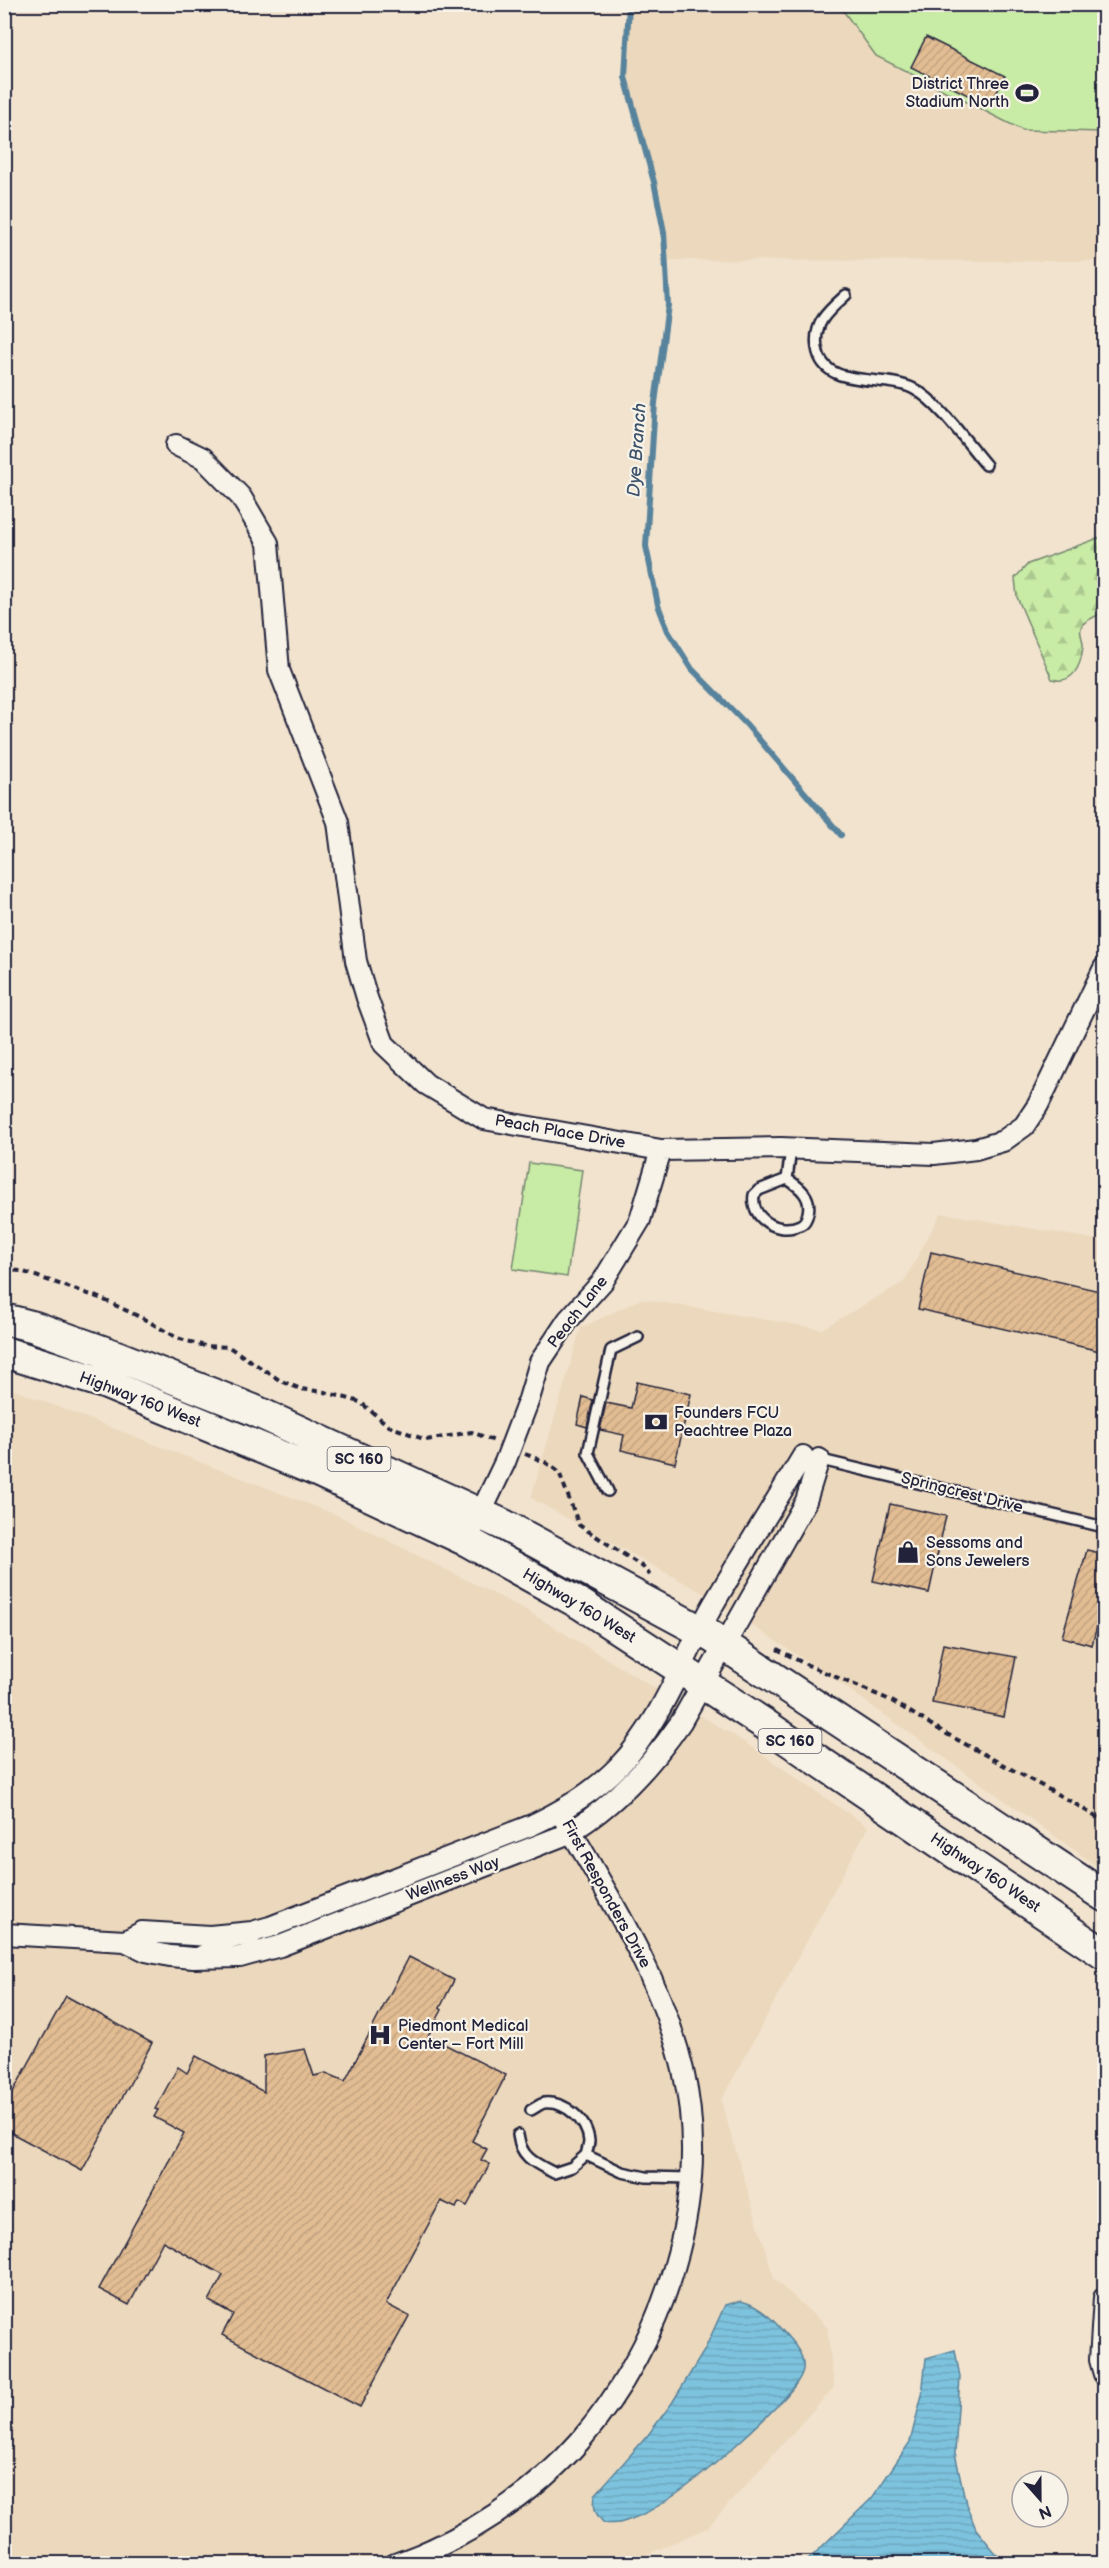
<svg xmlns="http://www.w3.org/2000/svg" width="1109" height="2568" viewBox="0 0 1109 2568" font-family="'Balsamiq Sans',sans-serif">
	<defs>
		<pattern id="forest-firs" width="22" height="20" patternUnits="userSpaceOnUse" patternTransform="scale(1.5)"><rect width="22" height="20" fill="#c8eba5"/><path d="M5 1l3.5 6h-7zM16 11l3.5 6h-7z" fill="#acc98f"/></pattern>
		<pattern id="water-rules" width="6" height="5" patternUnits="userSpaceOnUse" patternTransform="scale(1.5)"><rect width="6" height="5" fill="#7dc3dd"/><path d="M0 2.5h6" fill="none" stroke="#6ca7bf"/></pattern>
		<pattern id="building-hatch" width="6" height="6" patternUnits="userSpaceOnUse" patternTransform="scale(1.5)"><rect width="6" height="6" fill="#e2bd93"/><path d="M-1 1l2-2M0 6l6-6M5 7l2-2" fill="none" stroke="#c2a280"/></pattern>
	</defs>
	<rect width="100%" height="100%" fill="#f1e3ce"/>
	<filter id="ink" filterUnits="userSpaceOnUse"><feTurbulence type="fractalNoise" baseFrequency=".0167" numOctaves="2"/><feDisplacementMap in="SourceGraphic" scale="12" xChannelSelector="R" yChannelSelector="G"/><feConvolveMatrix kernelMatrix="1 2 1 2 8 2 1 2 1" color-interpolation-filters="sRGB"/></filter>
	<g filter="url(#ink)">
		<path fill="#ecd8bc" d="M629,5H1104V261L665,260L664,232L654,182L625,77Z
			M941,1213L1104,1241V1871L844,1686L703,1593L531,1498L581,1328L641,1299L822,1329L904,1282Z
			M4,1386L339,1516L524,1609L744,1742L868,1827L721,2101L774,2279L827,2327L834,2387L707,2528L625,2564L5,2563Z"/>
		<path fill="url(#forest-firs)" stroke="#758670" stroke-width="1.5" d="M1104,536V612C1099,615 1088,619 1083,624C1077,631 1084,639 1083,647C1081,666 1073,685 1052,679L1017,597L1015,578L1028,564Z"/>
		<path fill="#c8eba5" stroke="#758670" stroke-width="1.5" d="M839,5H1104V132L1022,130L876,56Z
			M529,1163L582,1170L567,1277L513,1269Z"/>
		<path fill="url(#water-rules)" stroke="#59839c" stroke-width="1.5" d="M741,2301C757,2305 771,2317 781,2329C791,2341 808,2356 802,2373C794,2398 700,2478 675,2495C661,2505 642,2516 626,2521C619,2524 611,2524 604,2523C595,2514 593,2508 595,2495L648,2435L672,2403L704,2351L725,2305Z
			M955,2350L960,2377L955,2453L966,2504L976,2529L1004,2563H805L872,2498L910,2442L922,2395L926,2358Z"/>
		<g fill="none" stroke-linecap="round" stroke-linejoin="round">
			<path stroke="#59839c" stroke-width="6" d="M629,4L625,77L654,182L664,232L668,305L655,403L646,546L658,605L668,631L692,669L746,724L841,835"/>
		</g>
		<path fill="url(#building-hatch)" stroke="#22223b" stroke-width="1.5" d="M926,37L1005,76L990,106L911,67Z
			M931,1252L1104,1292V1332L1100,1351L918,1309Z
			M637,1382L691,1394L675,1463L621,1450L624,1435L600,1430L606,1403L631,1408Z
			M583,1397L593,1400L587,1427L577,1424Z
			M890,1504L946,1516L929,1593L873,1581Z
			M1087,1550L1104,1554V1600L1092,1645L1062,1637Z
			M943,1644L1016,1657L1004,1717L932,1703Z
			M409,1957L454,1980L440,2008L442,2010L428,2036L506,2075L472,2141L487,2149L481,2160L490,2164L467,2206L459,2202L456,2208L441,2201L386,2304L409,2316L360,2407L222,2335L233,2314L209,2301L223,2275L163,2241L129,2305L99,2289L184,2133L154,2117L158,2110L155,2109L178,2067L187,2073L196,2056L264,2092V2056L305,2049L314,2076L326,2073L345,2081Z
			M66,1996L152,2043L82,2171L4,2129V2108Z"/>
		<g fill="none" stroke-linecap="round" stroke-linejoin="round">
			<g stroke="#22223b" stroke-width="14">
				<path id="lane" d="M846,295C828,311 813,323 817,348C824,391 883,373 914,389C938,401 968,444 986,465
					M787,1179C800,1187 812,1197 808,1213C807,1218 805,1223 800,1225C779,1235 750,1219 754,1195L759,1190L787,1179L791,1149
					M817,1459L1104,1527
					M608,1491L588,1453L611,1350L638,1337
					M194,1956C205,1941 239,1946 256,1938
					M531,2110C535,2108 540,2104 544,2103C565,2101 587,2120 589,2141C589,2145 587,2151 586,2155L622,2172L646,2177L690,2178
					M518,2135C521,2158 535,2163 554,2173L572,2167L586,2155"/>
			</g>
			<g stroke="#22223b" stroke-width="24">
				<path id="street" d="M176,445L203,458L241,497L268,543L279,670L338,822L356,961L367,998L384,1044L426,1084L484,1119L661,1150L781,1148L934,1154L976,1149L1003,1141L1024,1126L1038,1105L1104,968
					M475,1525L505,1462L529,1399L540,1362L568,1320L603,1281L640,1220L661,1150
					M4,1934L125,1941L146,1951L170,1956L193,1958L240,1957L280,1946L567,1834C614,1806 650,1767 681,1722L806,1501L819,1459
					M125,1941L142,1932L210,1936L252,1932L270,1927L532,1825C564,1810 594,1792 619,1766C662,1721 683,1658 713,1605C742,1555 773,1506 803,1456
					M1104,2298L1100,2360L1104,2374
					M395,2564C463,2541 533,2495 580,2441C664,2343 713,2199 683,2070C661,1976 608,1895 560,1812"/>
			</g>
			<g stroke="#22223b" stroke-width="34">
				<path id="primary" d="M4,1319L35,1327L119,1357L251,1409L504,1525L712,1637L1104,1896
					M4,1352L104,1383L319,1472L467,1541L582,1605L763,1723L1104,1954"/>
			</g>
			<path stroke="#22223b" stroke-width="4" stroke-dasharray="6 4.5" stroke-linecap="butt" d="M4,1270L21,1271L100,1298L144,1319L177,1338L205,1346L229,1347L281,1381L301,1389L325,1392L360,1402L389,1426L426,1440L472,1432L494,1441
				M525,1454L545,1462L559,1472L579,1525L643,1567L650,1575
				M777,1649L803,1663L890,1700L945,1733L1077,1805L1104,1822"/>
			<use href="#lane" stroke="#f7f3e8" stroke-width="9"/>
			<use href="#street" stroke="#f7f3e8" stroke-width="20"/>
			<use href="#primary" stroke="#f7f3e8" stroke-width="30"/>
		</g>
	</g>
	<defs>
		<g id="stadium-bare" transform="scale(1.8)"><path d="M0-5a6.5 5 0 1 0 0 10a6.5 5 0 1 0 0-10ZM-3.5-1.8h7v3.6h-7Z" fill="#22223b" stroke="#f7f3e8" stroke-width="2.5" paint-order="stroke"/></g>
		<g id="bank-bare" transform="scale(1.8)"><path d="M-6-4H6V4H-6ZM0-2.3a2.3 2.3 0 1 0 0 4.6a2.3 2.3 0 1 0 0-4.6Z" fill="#22223b" stroke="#f7f3e8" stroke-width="2.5" paint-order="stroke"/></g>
		<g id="shop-bare" transform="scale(1.8)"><path d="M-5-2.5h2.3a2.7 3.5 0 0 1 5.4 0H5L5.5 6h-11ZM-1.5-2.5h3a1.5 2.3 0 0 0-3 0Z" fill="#22223b" stroke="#f7f3e8" stroke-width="2.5" paint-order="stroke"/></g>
		<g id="hospital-bare" transform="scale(1.8)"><path d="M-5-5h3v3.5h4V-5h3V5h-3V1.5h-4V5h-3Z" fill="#22223b" stroke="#f7f3e8" stroke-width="2.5" paint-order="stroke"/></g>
	</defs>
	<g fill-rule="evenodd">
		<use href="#stadium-bare" x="1027" y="93"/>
		<use href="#bank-bare" x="656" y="1422"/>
		<use href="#shop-bare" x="908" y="1552"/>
		<use href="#hospital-bare" x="380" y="2035"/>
	</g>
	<g text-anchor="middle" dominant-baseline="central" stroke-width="4.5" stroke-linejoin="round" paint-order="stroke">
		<g fill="#f7f3e8" stroke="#62616f" stroke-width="1.5">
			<rect x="327.5" y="1447" width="63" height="24" rx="4.5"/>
			<rect x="758.5" y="1729" width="63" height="24" rx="4.5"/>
		</g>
		<g font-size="15" font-weight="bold" fill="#22223b">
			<text x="359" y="1459">SC 160</text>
			<text x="790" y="1741">SC 160</text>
		</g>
		<g font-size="16" fill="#22223b" stroke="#f7f3e8" text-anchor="start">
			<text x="1009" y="84" text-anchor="end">District Three<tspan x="1009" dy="18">Stadium North</tspan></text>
			<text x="674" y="1413">Founders FCU<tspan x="674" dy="18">Peachtree Plaza</tspan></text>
			<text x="926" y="1543">Sessoms and<tspan x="926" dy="18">Sons Jewelers</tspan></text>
			<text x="398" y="2026">Piedmont Medical<tspan x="398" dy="18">Center – Fort Mill</tspan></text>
		</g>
		<g font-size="16" fill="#22223b" stroke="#f7f3e8">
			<text transform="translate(560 1132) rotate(10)">Peach Place Drive</text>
			<text transform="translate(578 1312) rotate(-52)">Peach Lane</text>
			<text transform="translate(140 1400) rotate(21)">Highway 160 West</text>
			<text transform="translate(962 1493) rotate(14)">Springcrest Drive</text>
			<text transform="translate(579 1606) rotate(31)">Highway 160 West</text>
			<text transform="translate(985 1873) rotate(34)">Highway 160 West</text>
			<text transform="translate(453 1879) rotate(-21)">Wellness Way</text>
			<text transform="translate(606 1894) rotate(61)">First Responders Drive</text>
		</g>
		<g font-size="18" font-style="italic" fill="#3d526c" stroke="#f7f3e8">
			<text transform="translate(637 450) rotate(-86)">Dye Branch</text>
		</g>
	</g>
	<rect width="1109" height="2568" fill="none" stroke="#f7f3e8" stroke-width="24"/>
	<rect x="12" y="12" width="1085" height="2544" fill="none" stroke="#22223b" stroke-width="2" filter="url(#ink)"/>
	<g transform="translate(1040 2499) rotate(159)"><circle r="28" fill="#f7f3e8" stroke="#a29fa3" stroke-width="1.5"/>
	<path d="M0-4.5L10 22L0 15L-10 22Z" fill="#22223b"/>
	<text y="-9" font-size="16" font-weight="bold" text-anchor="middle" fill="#22223b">N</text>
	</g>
</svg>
